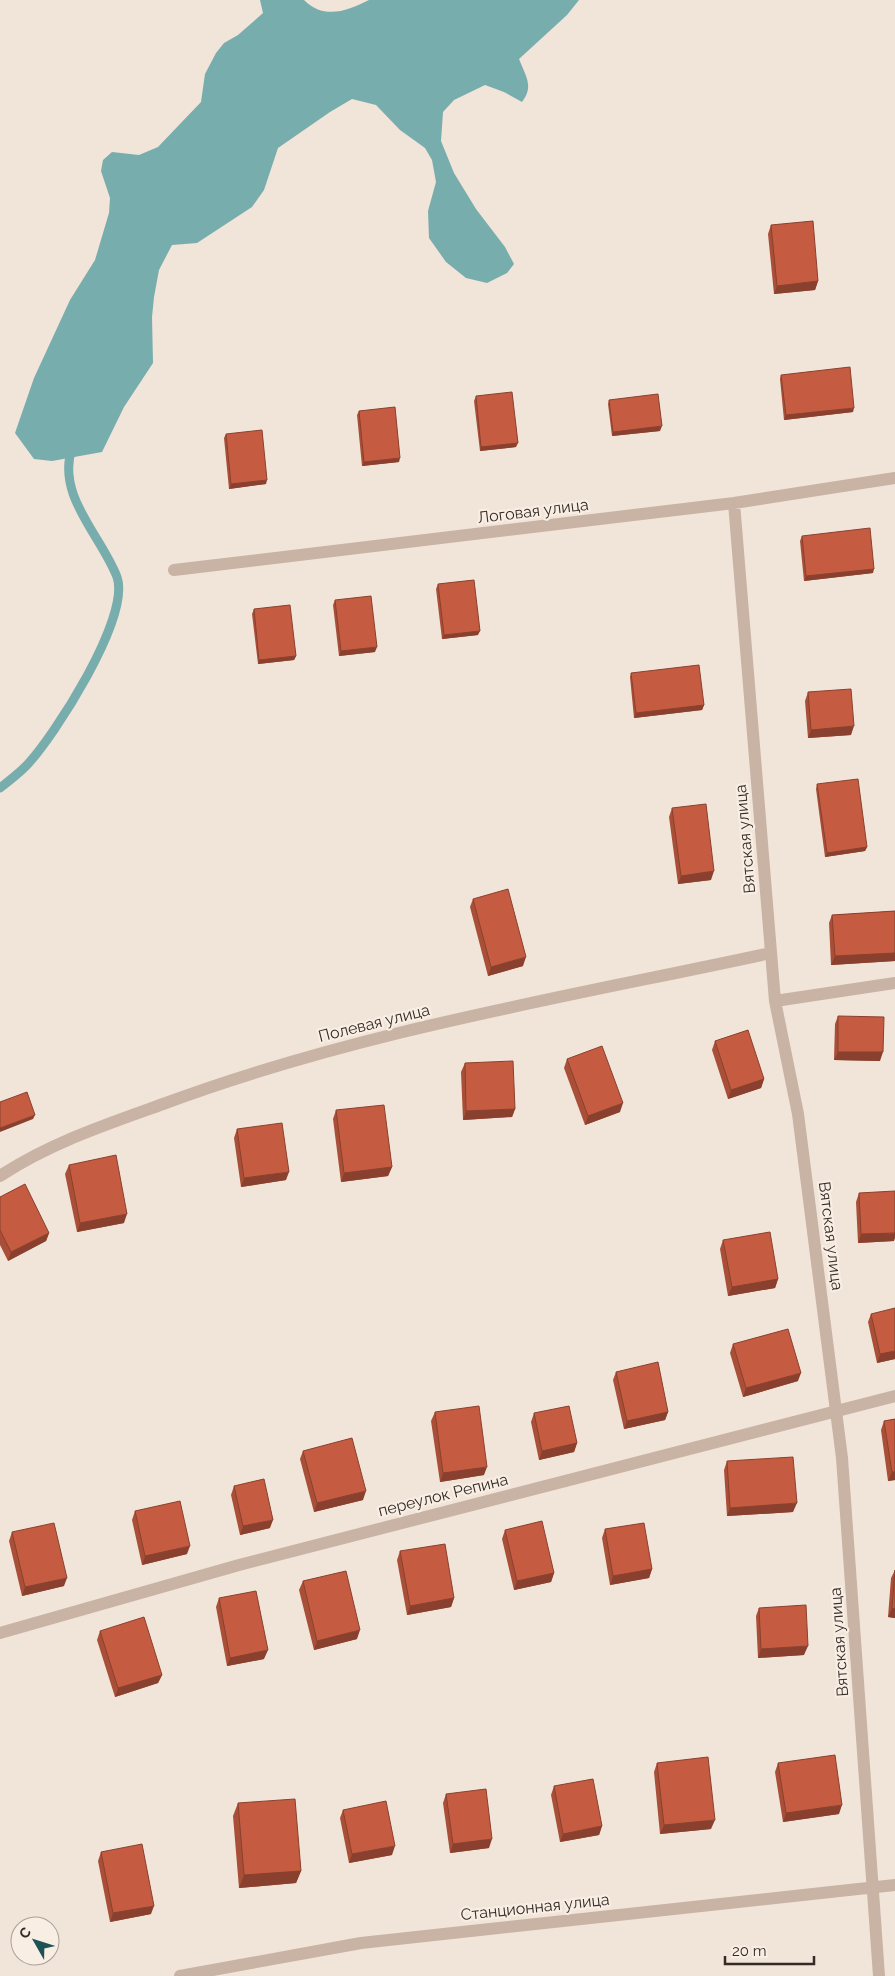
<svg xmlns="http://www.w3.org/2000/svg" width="895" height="1976" viewBox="0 0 895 1976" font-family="Raleway,sans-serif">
	<rect width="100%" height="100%" fill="#f1e4d8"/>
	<path fill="#77adad" d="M260,0H304C324,20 347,11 369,0H579L567,15L519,59C526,77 534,86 522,102L504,92L485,85L454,100L443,112L441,141L454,173L476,209L505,247L514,264L507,273L487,283L466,278L446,262L429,238L428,211L436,182L432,160L425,148L400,130L376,105L352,99L330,112L278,148L264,190L252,207L197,243L172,245L159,270L154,297L152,317L153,363L124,407L102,452L52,461L34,459L15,433L34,378L70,300L95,260L109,213L110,198L101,171L103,160L112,152L139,155L158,147L201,102L205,74L216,53L224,43L238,35L263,13Z"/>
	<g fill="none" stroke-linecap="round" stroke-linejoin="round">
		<path stroke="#77adad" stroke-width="9" d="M0,788C9,781 18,774 26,766C54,737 131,617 117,577C101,535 56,496 72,448"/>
		<path stroke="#c8b3a4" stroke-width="12" d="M734,503L775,1001L798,1114L842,1458L879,1976
			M174,570L734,503L895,478
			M775,1001L895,983
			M0,1176C50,1143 107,1124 163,1104C359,1031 567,997 771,953
			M0,1633L239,1565L895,1396
			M180,1976L361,1943L895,1885"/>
	</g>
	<path fill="#a94f38" d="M771,225L818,281L815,290L774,294L768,234Z
		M781,375L853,412L784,420L780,379Z
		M476,396L516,447L480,451L474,401Z
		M609,400L660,431L612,436L608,404Z
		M359,411L399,462L362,466L357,415Z
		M226,434L266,484L229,489L224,438Z
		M802,536L873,573L804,581L800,541Z
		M438,584L478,635L442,639L436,589Z
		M335,600L375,652L339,656L333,605Z
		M254,609L296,656L294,660L258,664L252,614Z
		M631,673L704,705L702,710L634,718L630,677Z
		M808,692L851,735L808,738L805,701Z
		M817,784L867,847L865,851L825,857L816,789Z
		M672,808L711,880L678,884L669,817Z
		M473,899L523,966L488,976L470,907Z
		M895,911V961L831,965L829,923L832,915Z
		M838,1016L880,1061L834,1060L835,1024Z
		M715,1041L764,1079L761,1088L728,1099L712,1050Z
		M567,1059L620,1112L585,1125L564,1068Z
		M465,1063L515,1109L512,1117L463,1120L461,1072Z
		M336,1110L392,1167L388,1176L341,1182L333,1119Z
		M237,1129L286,1180L241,1187L234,1138Z
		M69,1165L124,1223L77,1232L65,1174Z
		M859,1193L894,1241L858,1243L856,1202Z
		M0,1197L49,1233L46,1241L8,1261L0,1245Z
		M723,1240L778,1279L775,1288L728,1296L720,1249Z
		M871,1314L895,1359L877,1363L868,1322Z
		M733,1344L798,1381L743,1397L730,1353Z
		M616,1372L668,1412L665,1420L624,1429L613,1380Z
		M435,1412L484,1475L440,1482L431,1421Z
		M534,1413L577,1443L574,1452L539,1460L531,1422Z
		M895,1419V1480L888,1481L881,1430L884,1421Z
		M303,1451L363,1500L314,1512L300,1459Z
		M727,1461L793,1512L727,1516L724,1470Z
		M234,1486L270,1528L240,1535L231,1495Z
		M135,1511L187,1554L142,1565L132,1520Z
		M605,1529L652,1569L649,1578L610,1585L602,1538Z
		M505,1530L554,1573L551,1582L514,1590L502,1539Z
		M12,1532L64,1586L22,1596L9,1541Z
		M400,1551L454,1598L451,1607L407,1615L397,1560Z
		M895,1570V1618L888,1617L891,1578Z
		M303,1581L357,1639L314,1650L299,1590Z
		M219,1598L264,1659L227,1666L216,1607Z
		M759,1608L804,1655L758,1658L756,1616Z
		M100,1631L162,1675L158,1683L115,1697L97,1640Z
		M657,1763L711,1829L660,1834L654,1772Z
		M778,1763L839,1814L783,1822L775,1772Z
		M554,1786L602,1826L599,1835L560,1842L551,1795Z
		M446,1794L489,1848L450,1853L443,1803Z
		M238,1803L301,1871L296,1883L239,1888L233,1816Z
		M343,1810L392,1855L349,1863L340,1818Z
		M101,1852L151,1914L110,1922L98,1861Z"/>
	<path fill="#8a402e" d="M818,281L815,290L774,294L777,286Z
		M854,408L853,412L784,420L786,415Z
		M662,426L660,431L612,436L613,432Z
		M518,443L516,447L480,451L481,447Z
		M400,458L399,462L362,466L364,462Z
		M267,480L266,484L229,489L231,484Z
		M874,569L873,573L804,581L806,576Z
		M480,631L478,635L442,639L444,635Z
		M377,647L375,652L339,656L341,651Z
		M296,656L294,660L258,664L259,660Z
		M704,705L702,710L634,718L636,713Z
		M854,726L851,735L808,738L811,730Z
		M867,847L865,851L825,857L827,853Z
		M714,871L711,880L678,884L681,876Z
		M895,953V961L831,965L835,956Z
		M526,957L523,966L488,976L491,967Z
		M838,1052H883L880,1061L834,1060Z
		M764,1079L761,1088L728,1099L731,1090Z
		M623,1103L620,1112L585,1125L588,1116Z
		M515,1109L512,1117L463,1120L466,1111Z
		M35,1115L33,1119L0,1132V1128Z
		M392,1167L388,1176L341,1182L344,1173Z
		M289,1172L286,1180L241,1187L244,1178Z
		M127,1214L124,1223L77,1232L80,1223Z
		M49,1233L46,1241L8,1261L11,1252Z
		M895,1233V1238L894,1241L858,1243L861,1234Z
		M778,1279L775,1288L728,1296L732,1287Z
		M895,1351V1359L877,1363L880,1354Z
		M801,1373L798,1381L743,1397L746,1388Z
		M668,1412L665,1420L624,1429L627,1421Z
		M577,1443L574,1452L539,1460L542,1451Z
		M487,1467L484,1475L440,1482L443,1473Z
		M892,1472H895V1480L888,1481Z
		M366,1491L363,1500L314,1512L317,1503Z
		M797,1503L793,1512L727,1516L730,1508Z
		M273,1520L270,1528L240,1535L243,1526Z
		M190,1546L187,1554L142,1565L145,1556Z
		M652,1569L649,1578L610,1585L613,1576Z
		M554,1573L551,1582L514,1590L517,1581Z
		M67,1578L64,1586L22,1596L25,1587Z
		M454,1598L451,1607L407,1615L410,1606Z
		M892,1608L895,1609V1618L888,1617Z
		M360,1630L357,1639L314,1650L317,1641Z
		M808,1646L804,1655L758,1658L761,1649Z
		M268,1650L264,1659L227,1666L230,1658Z
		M162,1675L158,1683L115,1697L118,1688Z
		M842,1805L839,1814L783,1822L786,1813Z
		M715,1820L711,1829L660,1834L664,1825Z
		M602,1826L599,1835L560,1842L563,1834Z
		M492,1839L489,1848L450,1853L453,1844Z
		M395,1846L392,1855L349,1863L352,1854Z
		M301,1871L296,1883L239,1888L244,1875Z
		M154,1906L151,1914L110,1922L113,1913Z"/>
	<path fill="#c55c41" stroke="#8a402e" d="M813,221L818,281L777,286L771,225Z
		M850,367L854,408L786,415L781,375Z
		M512,392L518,443L481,447L476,396Z
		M658,394L662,426L613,432L609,400Z
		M395,407L400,458L364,462L359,411Z
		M262,430L267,480L231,484L226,434Z
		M870,528L874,569L806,576L802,536Z
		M474,580L480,631L444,635L438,584Z
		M371,596L377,647L341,651L335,600Z
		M290,605L296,656L259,660L254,609Z
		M699,665L704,705L636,713L631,673Z
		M851,689L854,726L811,730L808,692Z
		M858,779L867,847L827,853L817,784Z
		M706,804L714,871L681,876L672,808Z
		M508,889L526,957L491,967L473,899Z
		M895,911V953L835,956L832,915Z
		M838,1016L884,1017L883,1052H838Z
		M748,1030L764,1079L731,1090L715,1041Z
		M602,1046L623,1103L588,1116L567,1059Z
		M513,1061L515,1109L466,1111L465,1063Z
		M27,1092L35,1115L0,1128V1102Z
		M384,1105L392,1167L344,1173L336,1110Z
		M282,1123L289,1172L244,1178L237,1129Z
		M116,1155L127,1214L80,1223L69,1165Z
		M25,1184L49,1233L11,1252L0,1230V1197Z
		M895,1191V1233L861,1234L859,1193Z
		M770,1232L778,1279L732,1287L723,1240Z
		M895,1308V1351L880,1354L871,1314Z
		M788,1329L801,1373L746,1388L733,1344Z
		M658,1362L668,1412L627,1421L616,1372Z
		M479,1406L487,1467L443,1473L435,1412Z
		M569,1406L577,1443L542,1451L534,1413Z
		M895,1419V1472H892L884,1421Z
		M352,1438L366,1491L317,1503L303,1451Z
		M793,1457L797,1503L730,1508L727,1461Z
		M264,1479L273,1520L243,1526L234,1486Z
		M180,1501L190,1546L145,1556L135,1511Z
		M542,1521L554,1573L517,1581L505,1530Z
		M54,1523L67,1578L25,1587L12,1532Z
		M644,1523L652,1569L613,1576L605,1529Z
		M445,1544L454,1598L410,1606L400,1551Z
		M895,1570V1609L892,1608Z
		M346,1571L360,1630L317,1641L303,1581Z
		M256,1591L268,1650L230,1658L219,1598Z
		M806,1605L808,1646L761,1649L759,1608Z
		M144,1617L162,1675L118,1688L100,1631Z
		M835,1755L842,1805L786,1813L778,1763Z
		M708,1757L715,1820L664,1825L657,1763Z
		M593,1779L602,1826L563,1834L554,1786Z
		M486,1789L492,1839L453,1844L446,1794Z
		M295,1799L301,1871L244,1875L238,1803Z
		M386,1801L395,1846L352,1854L343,1810Z
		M142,1844L154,1906L113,1913L101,1852Z"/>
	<g text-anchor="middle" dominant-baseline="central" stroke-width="4.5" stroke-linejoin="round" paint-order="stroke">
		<g font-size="16" fill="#342a26" stroke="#f9eee4">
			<text transform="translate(533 511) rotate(-7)">Логовая улица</text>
			<text transform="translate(745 839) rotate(-95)">Вятская улица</text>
			<text transform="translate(374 1023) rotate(-14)">Полевая улица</text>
			<text transform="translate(831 1236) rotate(83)">Вятская улица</text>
			<text transform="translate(443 1495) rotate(-14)">переулок Репина</text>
			<text transform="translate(839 1642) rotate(-94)">Вятская улица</text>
			<text transform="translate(535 1907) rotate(-6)">Станционная улица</text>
		</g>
	</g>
	<g transform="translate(35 1941) rotate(309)"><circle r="24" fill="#f9eee4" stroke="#aaa098"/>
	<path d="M0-4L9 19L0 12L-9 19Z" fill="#1c5355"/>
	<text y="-8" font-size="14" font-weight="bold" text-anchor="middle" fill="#342a26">С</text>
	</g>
	<path d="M725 1956v8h89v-8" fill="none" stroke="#342a26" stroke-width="2.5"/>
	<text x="732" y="1956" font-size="15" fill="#342a26" stroke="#f9eee4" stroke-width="4" paint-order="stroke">20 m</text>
</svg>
